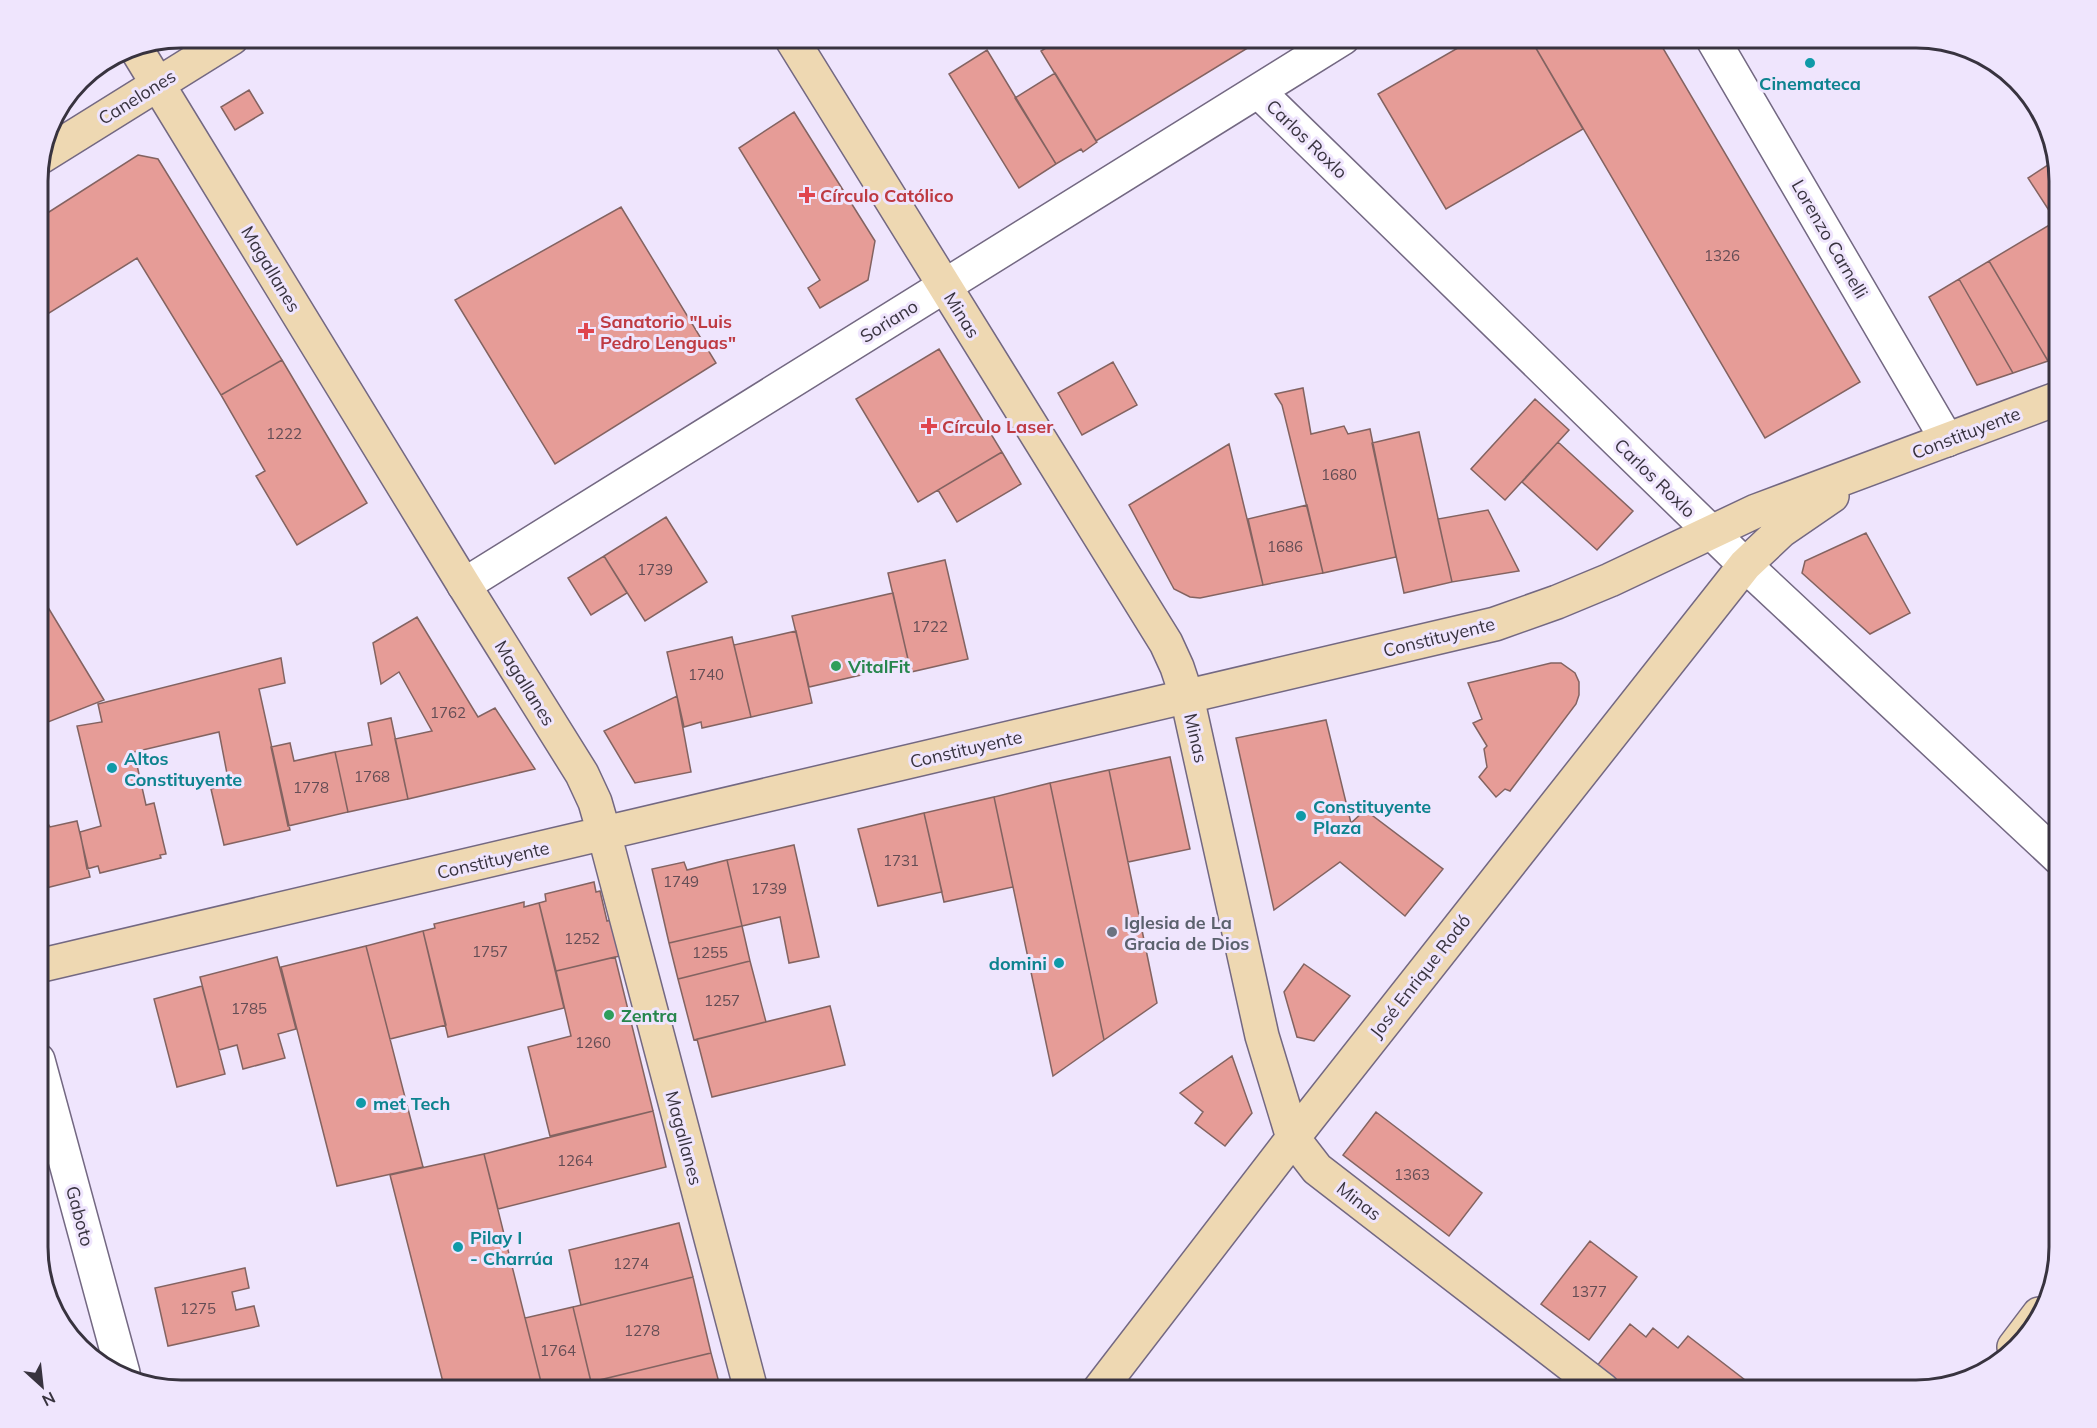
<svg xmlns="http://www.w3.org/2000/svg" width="2097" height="1428" viewBox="0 0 2097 1428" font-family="Mulish,sans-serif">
	<rect width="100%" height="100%" fill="#efe5fd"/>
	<path fill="#e69c97" stroke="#836361" stroke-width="1.5" d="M1062,38H1064L1069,46L1082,38H1264L1096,141L1041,51Z
		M1475,38H1530L1583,129L1446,209L1378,94Z
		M1530,38H1657L1860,382L1765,438Z
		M987,50L1056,164L1019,188L949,74Z
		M1055,73L1097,142L1083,152L1081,149L1056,164L1015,98Z
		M249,90L263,113L235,130L221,107Z
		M794,112L875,241L868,280L820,308L808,288L820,280L739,148Z
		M138,155L158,159L282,360L221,395L137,258L38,320V219Z
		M2054,161L2059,181V226L2028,178Z
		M621,207L716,363L555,464L455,300Z
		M2056,221L2059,226V357L2048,361L1989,261Z
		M1989,261L2048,361L2013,373L1959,279Z
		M1959,279L2013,373L1977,385L1929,297Z
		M939,349L1002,452L918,502L856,399Z
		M282,360L367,503L297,545L256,476L265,471L221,395Z
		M1113,362L1137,405L1082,435L1058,393Z
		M1303,388L1311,434L1344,426L1348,434L1370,429L1396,557L1323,573L1282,405L1275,394Z
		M1535,399L1569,430L1505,500L1471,469Z
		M1419,432L1452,582L1404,593L1372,443Z
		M1558,442L1633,511L1597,550L1522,482Z
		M1229,444L1263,585L1200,598L1190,597L1174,589L1129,505Z
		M1002,452L1021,484L957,522L938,490Z
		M1307,505L1323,573L1263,585L1248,519Z
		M1488,510L1519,571L1452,582L1438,519Z
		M666,517L707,582L645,621L604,556Z
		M1866,533L1910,613L1870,634L1802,573L1805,561Z
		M604,556L627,593L591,615L568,578Z
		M945,560L968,659L911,672L888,573Z
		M38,590L49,609L38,614Z
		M893,593L909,664L809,687L792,616Z
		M49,609L104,700L38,726V614Z
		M417,617L478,717L495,708L535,769L408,799L395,739L432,731L399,672L381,684L373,643Z
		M796,631L812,703L751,717L734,645Z
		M732,637L751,717L702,728L701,722L684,727L667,652Z
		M281,658L285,683L259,689L290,830L224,845L211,789L229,784L219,732L134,752L146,805L154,803L166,854L160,855L161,858L100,873L98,866L87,869L80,832L101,826L77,726L102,722L98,704Z
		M1551,663H1561L1575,673L1579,682V695L1576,704L1510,791L1505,789L1496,797L1479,777L1487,767L1484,749L1487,746L1473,723L1482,719L1468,683Z
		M677,696L691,772L635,783L604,731Z
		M391,718L408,799L348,812L335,752L372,745L368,723Z
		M1326,720L1351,823L1365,810L1443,869L1405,916L1340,862L1274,910L1236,738Z
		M290,743L294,761L335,752L348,812L288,826L271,747Z
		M1170,757L1190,849L1128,862L1109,770Z
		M1109,770L1157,1003L1104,1040L1050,783Z
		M1050,783L1104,1040L1053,1076L994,797Z
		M994,797L1013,887L944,902L924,813Z
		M38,808L50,827L77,821L90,877L38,890Z
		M924,813L942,892L878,906L858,829Z
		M794,845L819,957L789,963L780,917L742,926L727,860Z
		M727,860L742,926L669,943L652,869L684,862L687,870Z
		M594,882L596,892L600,891L607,921L611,920L620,956L556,971L539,903L546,901L545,894Z
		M524,902V907L539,903L564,1008L448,1037L423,931L435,928L434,924Z
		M742,926L750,961L678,979L669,943Z
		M423,931L446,1025L390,1039L366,946Z
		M366,946L423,1167L337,1186L281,967Z
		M277,957L296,1029L278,1034L285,1058L243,1069L237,1045L219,1050L200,977Z
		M615,957L653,1111L550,1136L528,1047L571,1036L556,971Z
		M750,961L766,1022L694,1040L678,979Z
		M1304,964L1350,996L1314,1041L1297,1037L1284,992Z
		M202,986L225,1074L177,1087L154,999Z
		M830,1006L845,1065L712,1097L697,1039Z
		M1232,1056L1252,1113L1225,1146L1195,1123L1203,1112L1180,1093Z
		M653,1111L666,1167L498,1209L484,1154Z
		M1376,1112L1482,1193L1449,1236L1343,1155Z
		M484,1154L543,1390H445L390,1175Z
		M679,1223L693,1277L581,1305L569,1250Z
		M1590,1241L1637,1277L1589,1340L1541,1304Z
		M245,1268L249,1288L232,1292L236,1310L254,1306L259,1326L168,1346L155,1288Z
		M693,1277L711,1353L591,1382L573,1307Z
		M573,1307L593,1390H543L525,1318Z
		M1630,1324L1646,1337L1653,1328L1678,1348L1688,1336L1758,1390H1627L1596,1367Z
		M711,1353L721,1390H593L591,1382Z"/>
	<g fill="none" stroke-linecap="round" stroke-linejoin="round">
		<g stroke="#736882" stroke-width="36">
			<path id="street" d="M1712,38L1947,440
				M1258,91L1745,565L2059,858
				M464,585L1343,38
				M38,1060L123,1373"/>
		</g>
		<g stroke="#736882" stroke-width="36">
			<path id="secondary" d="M791,38L1166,643L1177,667L1187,697L1262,1036L1293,1138L1317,1169L1603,1390
				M135,47L464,585L582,774L595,802L604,833L751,1390
				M41,157L232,38
				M38,966L1495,624L1557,602L1610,580L1756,511L2059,398
				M2014,1347L2039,1314
				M1099,1390L1293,1138L1745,565L1781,531L1832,496"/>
		</g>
		<use href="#street" stroke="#fff" stroke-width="33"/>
		<use href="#secondary" stroke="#eed8b2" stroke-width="33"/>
	</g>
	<g fill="#0f9aa8" stroke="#efe5fd" stroke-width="2">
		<circle cx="1810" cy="63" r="6"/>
		<circle cx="112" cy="768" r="6"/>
		<circle cx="1301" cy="816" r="6"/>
		<circle cx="1059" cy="963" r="6"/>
		<circle cx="361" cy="1103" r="6"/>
		<circle cx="458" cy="1247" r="6"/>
	</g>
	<g fill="#e0444e" stroke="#efe5fd" stroke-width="2">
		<path d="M804 186h6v6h6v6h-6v6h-6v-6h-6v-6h6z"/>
		<path d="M583 322h6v6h6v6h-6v6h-6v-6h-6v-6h6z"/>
		<path d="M926 417h6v6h6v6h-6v6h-6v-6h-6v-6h6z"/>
	</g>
	<g fill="#2e9e5b" stroke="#efe5fd" stroke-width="2">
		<circle cx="836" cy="666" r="6"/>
		<circle cx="609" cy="1015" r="6"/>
	</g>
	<circle fill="#6b7280" stroke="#efe5fd" stroke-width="2" cx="1112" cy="932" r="6"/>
	<g text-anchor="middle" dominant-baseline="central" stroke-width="6" stroke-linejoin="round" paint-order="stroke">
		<g font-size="15" fill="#644d55">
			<text x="1722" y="255">1326</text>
			<text x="284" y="433">1222</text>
			<text x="1339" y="474">1680</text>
			<text x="1285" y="546">1686</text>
			<text x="655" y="569">1739</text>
			<text x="930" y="626">1722</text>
			<text x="706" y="674">1740</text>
			<text x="448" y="712">1762</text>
			<text x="372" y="776">1768</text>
			<text x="311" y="787">1778</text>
			<text x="901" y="860">1731</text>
			<text x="681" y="881">1749</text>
			<text x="769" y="888">1739</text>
			<text x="582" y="938">1252</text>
			<text x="490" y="951">1757</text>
			<text x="710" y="952">1255</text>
			<text x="722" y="1000">1257</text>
			<text x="249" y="1008">1785</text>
			<text x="593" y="1042">1260</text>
			<text x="575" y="1160">1264</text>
			<text x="1412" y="1174">1363</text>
			<text x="631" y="1263">1274</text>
			<text x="1589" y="1291">1377</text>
			<text x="198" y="1308">1275</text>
			<text x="642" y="1330">1278</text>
			<text x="558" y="1350">1764</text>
		</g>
		<g font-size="18" font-weight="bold" fill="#0d838f" stroke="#efe5fd" text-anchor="start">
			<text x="1810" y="83" text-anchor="middle">Cinemateca</text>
			<text x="124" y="758">Altos<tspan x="124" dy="21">Constituyente</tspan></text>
			<text x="1313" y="806">Constituyente<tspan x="1313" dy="21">Plaza</tspan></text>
			<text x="1047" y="963" text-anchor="end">domini</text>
			<text x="373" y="1103">met Tech</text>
			<text x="470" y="1237">Pilay I<tspan x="470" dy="21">- Charrúa</tspan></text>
		</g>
		<g font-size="18" fill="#38333f" stroke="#efe5fd">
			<text transform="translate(137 97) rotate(-32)">Canelones</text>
			<text transform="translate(1307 139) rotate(44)">Carlos Roxlo</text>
			<text transform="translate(1830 239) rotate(60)">Lorenzo Carnelli</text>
			<text transform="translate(271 269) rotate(59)">Magallanes</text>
			<text transform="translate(962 315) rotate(58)">Minas</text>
			<text transform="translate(889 321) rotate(-32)">Soriano</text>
			<text transform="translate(1966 433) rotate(-21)">Constituyente</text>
			<text transform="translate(1655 478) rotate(44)">Carlos Roxlo</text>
			<text transform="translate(1439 637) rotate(-14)">Constituyente</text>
			<text transform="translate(525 683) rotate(58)">Magallanes</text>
			<text transform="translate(1196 738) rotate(77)">Minas</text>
			<text transform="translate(966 749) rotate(-13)">Constituyente</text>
			<text transform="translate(493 860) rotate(-13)">Constituyente</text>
			<text transform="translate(1420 976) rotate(-52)">José Enrique Rodó</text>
			<text transform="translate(684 1138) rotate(75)">Magallanes</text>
			<text transform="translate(1359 1201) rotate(38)">Minas</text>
			<text transform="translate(80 1216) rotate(75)">Gaboto</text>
		</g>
		<g font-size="18" font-weight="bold" fill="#be3a42" stroke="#efe5fd" text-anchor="start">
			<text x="820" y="195">Círculo Católico</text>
			<text x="600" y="321">Sanatorio "Luis<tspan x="600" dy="21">Pedro Lenguas"</tspan></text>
			<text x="942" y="426">Círculo Laser</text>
		</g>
		<g font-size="18" font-weight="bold" fill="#27864d" stroke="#efe5fd" text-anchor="start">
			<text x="848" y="666">VitalFit</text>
			<text x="621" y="1015">Zentra</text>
		</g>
		<g font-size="18" font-weight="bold" fill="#5b616d" stroke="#efe5fd" text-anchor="start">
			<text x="1124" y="922">Iglesia de La<tspan x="1124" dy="21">Gracia de Dios</tspan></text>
		</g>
	</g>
	<path d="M0 0H2097V1428H0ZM181 48H1916A133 133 0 0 1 2049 181V1247A133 133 0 0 1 1916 1380H181A133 133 0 0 1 48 1247V181A133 133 0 0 1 181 48Z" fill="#efe5fd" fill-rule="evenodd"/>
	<path fill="none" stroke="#38333f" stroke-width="3" d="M181 48H1916A133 133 0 0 1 2049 181V1247A133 133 0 0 1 1916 1380H181A133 133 0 0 1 48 1247V181A133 133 0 0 1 181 48Z"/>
	<g transform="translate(42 1386) rotate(153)" stroke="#efe5fd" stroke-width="4.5" paint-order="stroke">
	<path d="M0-4.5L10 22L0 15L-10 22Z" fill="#38333f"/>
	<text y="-9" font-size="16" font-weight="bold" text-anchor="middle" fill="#38333f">N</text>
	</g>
</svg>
